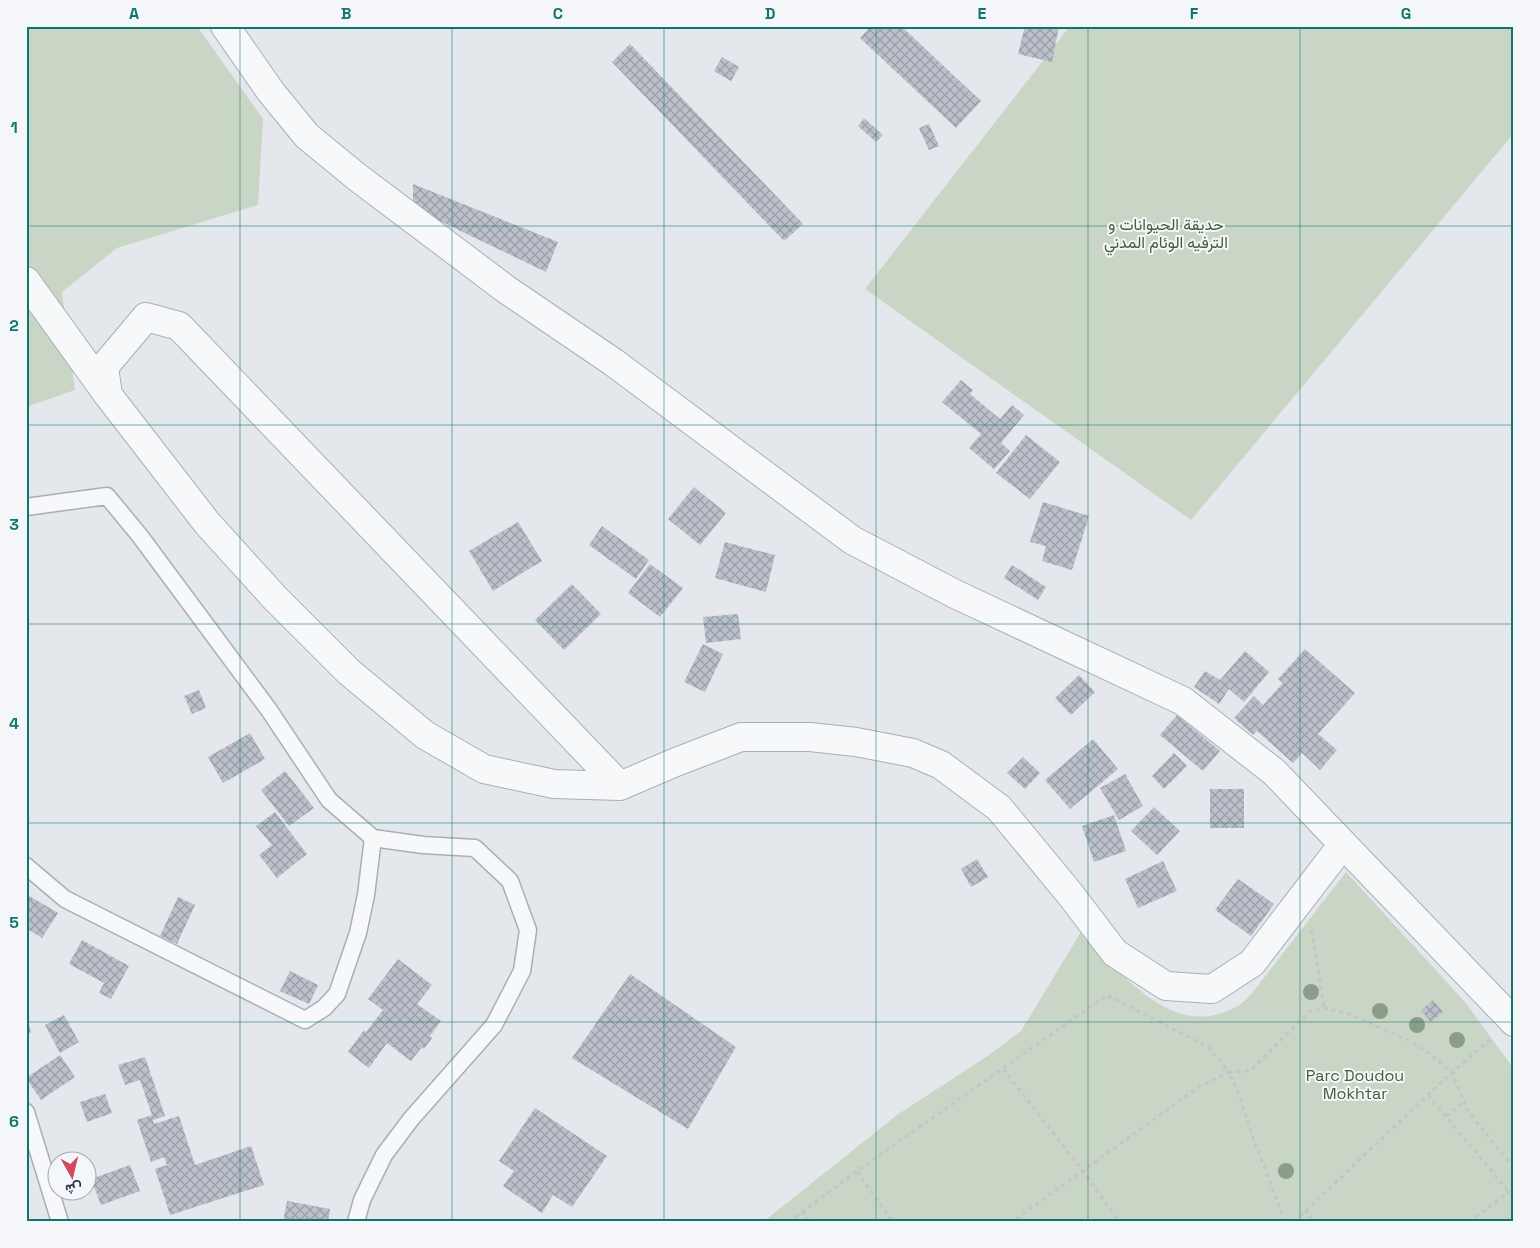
<svg xmlns="http://www.w3.org/2000/svg" width="1540" height="1248" viewBox="0 0 1540 1248" font-family="'Space Grotesk',Vazirmatn,sans-serif">
	<defs>
		<pattern id="building-cross-hatch" width="8" height="8" patternUnits="userSpaceOnUse" patternTransform="scale(1.25)"><rect width="8" height="8" fill="#bbc0ca"/><path d="M0 0l8 8M0 8l8-8" fill="none" stroke="#989da6"/></pattern>
	</defs>
	<rect width="100%" height="100%" fill="#e4e7ec"/>
	<path fill="#c9d6c5" d="M26,26H197L263,119L258,205L117,248L62,292L75,390L26,407Z
		M1070,26H1514V133L1191,520L865,289Z
		M1346,872L1465,1002L1514,1069V1222H763L897,1115L989,1055L1021,1031L1081,932C1121,972 1172,1042 1236,1007C1242,1004 1248,997 1253,992Z"/>
	<path fill="url(#building-cross-hatch)" d="M871,26H901L981,101L956,128L860,38Z
		M1025,26H1059L1052,62L1018,54Z
		M630,44L803,224L784,241L612,62Z
		M722,57L739,67L731,81L714,71Z
		M864,118L883,135L876,142L858,126Z
		M929,124L939,146L929,150L919,128Z
		M413,184L558,242L546,272L413,208Z
		M961,380L973,390L970,394L1000,419L1012,405L1024,415L1001,443L1010,451L994,469L969,448L981,434L942,402Z
		M1026,435L1060,462L1030,499L996,473Z
		M694,487L726,513L700,545L668,519Z
		M1043,502L1089,516L1072,570L1042,561L1046,546L1030,542Z
		M518,522L542,561L493,591L469,551Z
		M602,526L649,560L636,579L589,545Z
		M725,542L775,555L766,592L715,578Z
		M650,564L683,588L660,617L628,593Z
		M1012,565L1046,587L1038,600L1004,578Z
		M572,584L601,614L564,650L535,620Z
		M738,614L741,639L706,643L703,617Z
		M703,644L723,654L705,692L684,682Z
		M1305,649L1355,693L1318,734L1337,750L1320,770L1302,753L1293,763L1257,731L1253,735L1234,718L1254,696L1263,705L1283,683L1278,679Z
		M1245,651L1269,672L1244,702L1229,689L1219,704L1194,687L1205,671L1220,680Z
		M1079,675L1095,692L1071,715L1055,698Z
		M199,690L206,708L192,714L184,696Z
		M1177,715L1220,751L1203,771L1160,735Z
		M250,733L265,759L223,783L208,757Z
		M1093,739L1118,769L1070,809L1045,780Z
		M1174,753L1187,766L1164,789L1152,776Z
		M1023,757L1040,773L1025,789L1007,773Z
		M285,771L314,808L289,826L261,790Z
		M1125,774L1143,806L1119,820L1100,788Z
		M1210,789H1244V828H1210Z
		M1154,807L1180,831L1157,855L1131,831Z
		M275,812L307,854L277,878L259,855L272,845L256,826Z
		M1114,815L1126,851L1094,862L1082,826Z
		M977,859L988,877L971,887L961,869Z
		M1163,861L1177,891L1138,908L1125,879Z
		M1238,879L1274,904L1251,936L1215,910Z
		M26,894L58,913L42,938L26,928Z
		M178,897L195,905L177,944L160,936Z
		M82,940L129,966L111,999L99,993L104,983L69,964Z
		M398,959L432,985L417,1004L441,1021L430,1036L432,1038L424,1049L422,1047L411,1061L387,1043L369,1068L348,1052L364,1030L366,1032L383,1010L368,999Z
		M290,971L318,985L309,1004L280,991Z
		M630,974L736,1047L688,1129L572,1058Z
		M1433,1000L1443,1012L1431,1022L1421,1010Z
		M26,1008L31,1033H26Z
		M64,1015L79,1042L60,1053L45,1025Z
		M60,1055L75,1077L41,1100L26,1078Z
		M145,1057L165,1116L153,1120L154,1124L179,1116L195,1165L251,1146L264,1185L170,1215L155,1169L167,1165L164,1157L151,1162L137,1120L152,1115L140,1080L125,1085L118,1065Z
		M105,1094L112,1113L87,1122L80,1102Z
		M535,1108L607,1156L572,1207L553,1195L542,1213L503,1186L514,1171L499,1161Z
		M130,1165L140,1191L101,1205L91,1179Z
		M287,1201L330,1209L328,1222H283Z"/>
	<g fill="none" stroke-linecap="round" stroke-linejoin="round">
		<g stroke="#a9aeb7" stroke-width="19">
			<path id="service" d="M26,507L107,496L140,536L269,710L329,800L373,838L423,845L475,848L510,881L528,930L522,971L494,1025L411,1119L384,1155L362,1200L356,1222
				M26,866L65,899L305,1020L324,1008L337,994L358,933L366,895L373,838
				M26,1112L60,1222"/>
		</g>
		<g stroke="#a9aeb7" stroke-width="30">
			<path id="minor" d="M225,26L271,92L307,136L357,177L507,290L613,362L852,540L955,594L1183,701L1274,772L1343,844
				M26,281L108,395L207,523L275,598L349,672L425,735L484,769L554,784L620,786L676,762L741,737H810L856,742L913,753L941,765L999,808L1070,894L1115,953L1166,986L1212,989L1252,963L1343,844L1514,1022
				M108,395L104,367L146,317L179,326L620,786"/>
		</g>
		<path stroke="#c2c5cb" stroke-width="3" stroke-dasharray="4 4" stroke-linecap="butt" d="M1311,931L1313,938L1324,1008
			M1003,1069L1083,1171L1119,1222
			M1428,1095L1509,1192
			M1446,1116L1464,1102
			M857,1171L893,1222
			M1305,1210L1314,1222
			M802,1211L810,1222
			M789,1222L857,1171L1107,995L1208,1047L1229,1072L1200,1086L1012,1222
			M1285,1222L1251,1132L1240,1097L1229,1072L1250,1071L1310,1011L1324,1008L1349,1014L1408,1040L1430,1054L1452,1073L1467,1110L1514,1168
			M1294,1222L1448,1076L1493,1037
			M1469,1222L1514,1188"/>
		<use href="#service" stroke="#f7f8fa" stroke-width="16"/>
		<use href="#minor" stroke="#f7f8fa" stroke-width="28"/>
	</g>
	<g fill="#899d89">
		<circle cx="1311" cy="992" r="8"/>
		<circle cx="1380" cy="1011" r="8"/>
		<circle cx="1417" cy="1025" r="8"/>
		<circle cx="1457" cy="1040" r="8"/>
		<circle cx="1286" cy="1171" r="8"/>
	</g>
	<path fill="none" stroke="#0f766e" stroke-width="1" stroke-opacity="0.55" d="M240,26V1222M452,26V1222M664,26V1222M876,26V1222M1088,26V1222M1300,26V1222M26,226H1514M26,425H1514M26,624H1514M26,823H1514M26,1022H1514"/>
	<g text-anchor="middle" dominant-baseline="central" stroke-width="4" stroke-linejoin="round" paint-order="stroke">
		<g font-size="16" fill="#3f6138" stroke="#f4f6f9">
			<text x="1166" y="224">حديقة الحيوانات و<tspan x="1166" dy="18">الترفيه الوئام المدني</tspan></text>
			<text x="1355" y="1075">Parc Doudou<tspan x="1355" dy="18">Mokhtar</tspan></text>
		</g>
	</g>
	<rect width="1540" height="1248" fill="none" stroke="#f4f6f9" stroke-width="55"/>
	<g transform="translate(72 1176) rotate(172)"><circle r="24" fill="#f4f6f9" stroke="#a4a8b1"/>
	<path d="M0-4L9 19L0 12L-9 19Z" fill="#d1495b"/>
	<text y="-8" font-size="14" font-weight="bold" text-anchor="middle" fill="#2b3445">ش</text>
	</g>
	<rect x="28" y="28" width="1484" height="1192" fill="none" stroke="#0f766e" stroke-width="2"/>
	<g font-size="16" text-anchor="middle" font-weight="bold" fill="#0f766e">
		<text x="134" y="19">A</text>
		<text x="346" y="19">B</text>
		<text x="558" y="19">C</text>
		<text x="770" y="19">D</text>
		<text x="982" y="19">E</text>
		<text x="1194" y="19">F</text>
		<text x="1406" y="19">G</text>
		<text x="14" y="133">1</text>
		<text x="14" y="331">2</text>
		<text x="14" y="530">3</text>
		<text x="14" y="729">4</text>
		<text x="14" y="928">5</text>
		<text x="14" y="1127">6</text>
	</g>
</svg>
